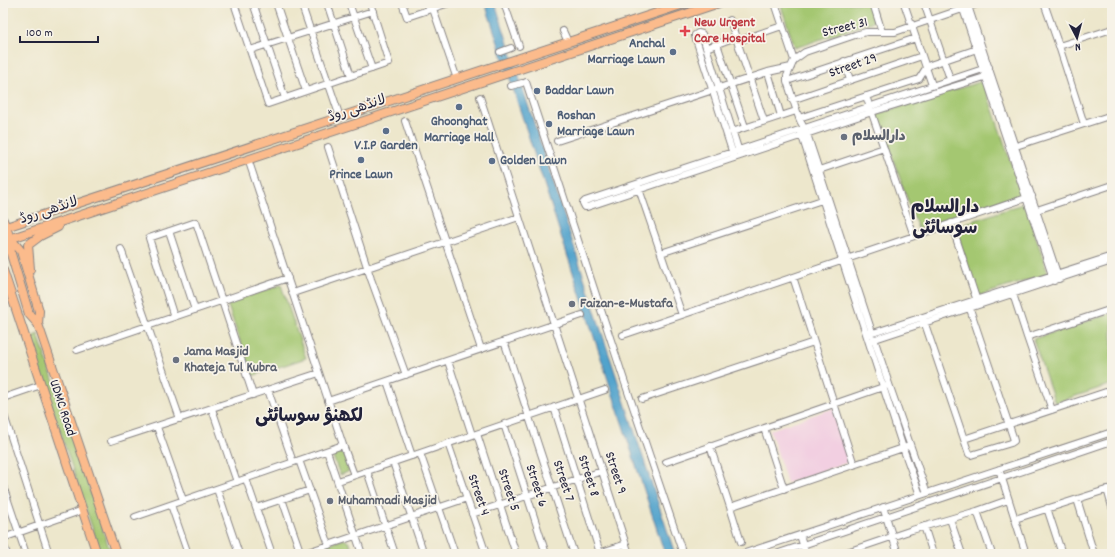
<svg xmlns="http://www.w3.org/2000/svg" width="1115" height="557" viewBox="0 0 1115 557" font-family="Dekko,'Playpen Sans Arabic',sans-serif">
	<rect width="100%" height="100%" fill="#f7f3e8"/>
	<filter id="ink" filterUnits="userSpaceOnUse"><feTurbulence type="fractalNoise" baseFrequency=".025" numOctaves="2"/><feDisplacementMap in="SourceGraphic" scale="8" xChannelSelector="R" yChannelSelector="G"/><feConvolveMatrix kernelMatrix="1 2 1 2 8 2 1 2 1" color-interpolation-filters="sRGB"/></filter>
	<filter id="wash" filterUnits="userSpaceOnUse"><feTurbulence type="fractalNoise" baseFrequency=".012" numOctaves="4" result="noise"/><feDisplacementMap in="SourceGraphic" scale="16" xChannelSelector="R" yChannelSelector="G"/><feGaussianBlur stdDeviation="0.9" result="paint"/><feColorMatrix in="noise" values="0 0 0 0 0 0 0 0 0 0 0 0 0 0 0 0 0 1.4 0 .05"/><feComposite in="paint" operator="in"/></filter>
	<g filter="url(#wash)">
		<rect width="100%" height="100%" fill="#ede7cc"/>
		<path fill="#f2cfe1" d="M834,408L852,461L787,483L770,430Z"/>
		<path fill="#a4c771" stroke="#637456" d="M780,3H872L877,20L795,48Z
			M983,81L1022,195L918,229L877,114Z
			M1025,203L1048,274L978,296L955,227Z
			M281,285L306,358L252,376L227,303Z
			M1112,313V384L1055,403L1033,339Z
			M38,334L111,554H101L29,338Z
			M343,450L350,471L340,475L332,454Z
			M344,539L350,543L353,554H325L322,546Z"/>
		<path fill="#51a3cc" stroke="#3a6284" d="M485,3H495L602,333L675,554H665L661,542Z"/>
	</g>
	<g filter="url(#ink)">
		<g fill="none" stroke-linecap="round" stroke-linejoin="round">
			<g stroke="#888484" stroke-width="8">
				<path id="minor" d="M234,3L268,104L389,63L370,3
					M253,3L285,98
					M276,3L306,91
					M301,3L340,117
					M327,3L351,76
					M349,3L372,69
					M402,3L407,17L449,3
					M431,3L457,79
					M504,3L519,46
					M775,3L794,60
					M873,3L882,32
					M904,3L932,85
					M924,3L950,79
					M961,3L1054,281
					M967,3L1059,279
					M1044,3L1059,46L1112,29
					M730,20L764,121
					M563,31L568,42
					M738,41L782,26
					M717,44L745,127
					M1059,46L1084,124
					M706,48L736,37
					M250,50L373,11
					M500,52L511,48
					M844,61L850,80
					M989,67L585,201L583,203L585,207H587L872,112L991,75
					M768,72L781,116
					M787,81L916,38
					M526,82L625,383L683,554
					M511,86L522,83
					M866,96L914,236
					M480,97L629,554
					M792,100L922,56
					M799,118L919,79L926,68L930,65L977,49
					M405,121L481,349
					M732,132L796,111
					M801,133L903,448L920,495
					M557,141L768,72L791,67
					M1016,146L1112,115
					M328,147L371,279L406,375
					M733,154L695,36V35L698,33L702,34L739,152
					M248,159L343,445L354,475
					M819,170L884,148
					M638,186L682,315
					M1037,210L1112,185
					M951,223L978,304
					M169,231L195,310
					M121,249L180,419
					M661,253L825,199
					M793,277L854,465
					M1012,291L1027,337
					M293,293L519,217
					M174,317L149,238L196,222L253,395
					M923,318L969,454L971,455L1011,443L1014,441L1013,437L968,303
					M870,334L1112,256
					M623,335L1032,196
					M872,340L1112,261
					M504,341L574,554
					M77,350L288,278
					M448,361L472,435
					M387,381L412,456
					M268,390L293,462
					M3,398L41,385
					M642,399L814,342
					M328,401L582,315
					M554,407L600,553
					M212,409L237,482
					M1052,410L1027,337L1112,309
					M3,412L49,554
					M504,424L546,554
					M157,427L183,500
					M764,428L784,489
					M477,434L516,554
					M964,439L1112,390
					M111,441L319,373
					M448,443L486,554
					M710,446L730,507L906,447
					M327,451L362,554
					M420,453L455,554
					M299,460L329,545
					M393,462L424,554
					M666,462L886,386
					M999,469L1026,554
					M367,471L395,554
					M246,479L256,508L310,490
					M338,481L605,390
					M3,486L26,554
					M217,489L239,554
					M1107,489L1112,507
					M927,493L889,384L807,134C805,128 801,124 799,118L787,81V76L794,60L805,52L855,35L866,32H895L980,3
					M282,499L301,554
					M1077,499L1094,554
					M171,505L188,554
					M730,507L741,542
					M883,507L898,554
					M256,508L272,554
					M1047,508L1062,554
					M977,511L992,554
					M472,514L602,471
					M135,517L343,445
					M950,519L962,554
					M1015,519L1112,488
					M924,526L933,554
					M800,535L806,554
					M3,538L83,510
					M3,544L7,554
					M302,554L467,498
					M596,554L626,544
					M742,554L1112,432
					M776,554L1112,441
					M841,554L912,530L977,511L1008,500"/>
			</g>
			<g stroke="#888484" stroke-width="10">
				<path id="major" d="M3,220L10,238L11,254L29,314L38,324
					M3,228L687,3
					M10,238L21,251L39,311L38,324L116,554
					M3,241L719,3
					M30,269L28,245L40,236L58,227
					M3,270L97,554"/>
			</g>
			<use href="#minor" stroke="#fff" stroke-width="6"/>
			<use href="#major" stroke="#fbbb8c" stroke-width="8"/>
		</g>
	</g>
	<path fill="#e0444e" stroke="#f7f3e8" stroke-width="1.5" d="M683 25h4v4h4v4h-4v4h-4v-4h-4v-4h4z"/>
	<g fill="#5c6f8a" stroke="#f7f3e8" stroke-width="1.5">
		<circle cx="673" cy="52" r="4"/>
		<circle cx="537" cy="91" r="4"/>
		<circle cx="459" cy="107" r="4"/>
		<circle cx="549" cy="124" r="4"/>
		<circle cx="386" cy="131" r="4"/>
		<circle cx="361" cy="160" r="4"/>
		<circle cx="492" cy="161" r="4"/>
	</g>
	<g fill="#6b7280" stroke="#f7f3e8" stroke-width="1.5">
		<circle cx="844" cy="137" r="4"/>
		<circle cx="572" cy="304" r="4"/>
		<circle cx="176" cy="360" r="4"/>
		<circle cx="330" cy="501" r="4"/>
	</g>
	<g text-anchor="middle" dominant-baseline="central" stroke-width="3.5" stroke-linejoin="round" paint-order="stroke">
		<g font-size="14" font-weight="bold" fill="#be3a42" stroke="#f7f3e8" text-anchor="start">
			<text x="694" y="23">New Urgent<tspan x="694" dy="16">Care Hospital</tspan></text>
		</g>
		<g font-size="14" fill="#22223b" stroke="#f7f3e8">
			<text transform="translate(845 28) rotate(-14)">Street 31</text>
			<text transform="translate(853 66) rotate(-19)">Street 29</text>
			<text transform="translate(357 109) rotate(-18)">لانڈھی روڈ</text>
			<text transform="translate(49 211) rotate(-18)">لانڈھی روڈ</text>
			<text transform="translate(62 408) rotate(72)">UDMC Road</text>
			<text transform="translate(615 473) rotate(72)">Street 9</text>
			<text transform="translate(588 476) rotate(72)">Street 8</text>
			<text transform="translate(563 481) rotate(72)">Street 7</text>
			<text transform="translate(536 486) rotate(72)">Street 6</text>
			<text transform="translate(508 490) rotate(72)">Street 5</text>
			<text transform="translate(478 495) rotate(71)">Street 4</text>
		</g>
		<g font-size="14" font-weight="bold" fill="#4e5e75" stroke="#f7f3e8" text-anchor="start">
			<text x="665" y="44" text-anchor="end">Anchal<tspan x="665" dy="16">Marriage Lawn</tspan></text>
			<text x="545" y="91">Baddar Lawn</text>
			<text x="557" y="116">Roshan<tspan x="557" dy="16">Marriage Lawn</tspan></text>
			<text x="459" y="122" text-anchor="middle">Ghoonghat<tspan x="459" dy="16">Marriage Hall</tspan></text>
			<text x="386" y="146" text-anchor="middle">V.I.P Garden</text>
			<text x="500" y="161">Golden Lawn</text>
			<text x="361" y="175" text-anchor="middle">Prince Lawn</text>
		</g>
		<g font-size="14" font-weight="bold" fill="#5b616d" stroke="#f7f3e8" text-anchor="start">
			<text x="852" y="137">دارالسلام</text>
			<text x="580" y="304">Faizan-e-Mustafa</text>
			<text x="184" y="352">Jama Masjid<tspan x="184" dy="16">Khateja Tul Kubra</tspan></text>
			<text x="338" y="501">Muhammadi Masjid</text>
		</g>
		<g font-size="18" font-weight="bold" fill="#22223b" stroke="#f7f3e8">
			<text x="945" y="208">دارالسلام<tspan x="945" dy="21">سوسائٹی</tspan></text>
			<text x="309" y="417">لکھنؤ سوسائٹی</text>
		</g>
	</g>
	<rect width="1115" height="557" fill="none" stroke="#f7f3e8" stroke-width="16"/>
	<g transform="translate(1077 38) rotate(174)" stroke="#f7f3e8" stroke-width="3" paint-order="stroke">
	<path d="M0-3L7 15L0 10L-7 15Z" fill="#22223b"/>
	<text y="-6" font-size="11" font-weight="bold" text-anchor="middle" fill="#22223b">N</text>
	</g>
	<path d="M20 36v6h78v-6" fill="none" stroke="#22223b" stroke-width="2"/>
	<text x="26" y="36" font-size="12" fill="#22223b" stroke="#f7f3e8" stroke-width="3" paint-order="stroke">100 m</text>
</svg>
